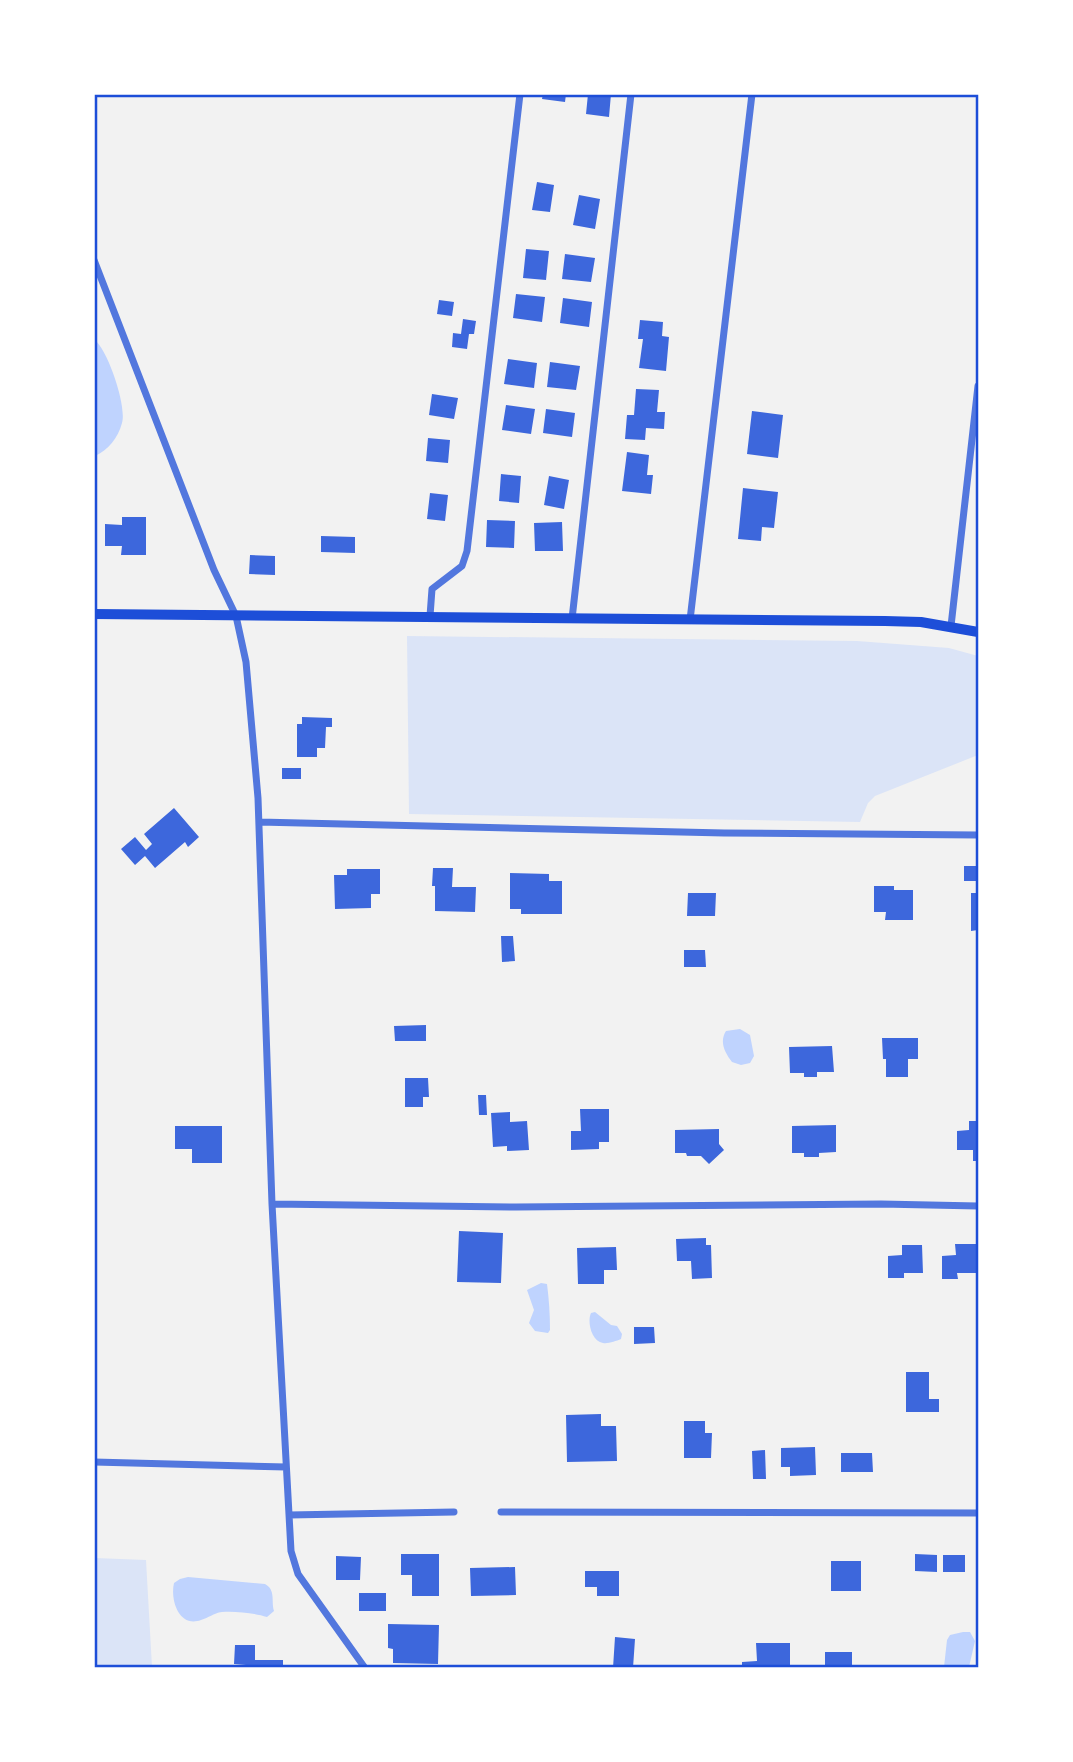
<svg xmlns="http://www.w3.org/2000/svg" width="1073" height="1762" viewBox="0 0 1073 1762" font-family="Lora,serif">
	<rect width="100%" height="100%" fill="#f2f2f2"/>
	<path fill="#dbe4f7" d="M407,636L857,641L949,648L978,656V755L875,796L868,803L860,822L409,814Z
		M95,1558L146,1560L152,1667H95Z"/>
	<path fill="#bfd3fe" d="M95,340C108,351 127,406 122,423C118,438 108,450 95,456Z
		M740,1029L750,1035L754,1056L750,1063L741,1065L732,1062C725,1053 719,1042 726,1031Z
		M541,1283L547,1284C549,1299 550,1315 550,1330L548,1333L535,1331L529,1323L534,1310L527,1290Z
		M595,1312L611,1325L617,1326L622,1334L621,1339C616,1341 608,1344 603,1343C591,1341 587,1321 591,1313Z
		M188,1577L265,1584C276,1590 271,1601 274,1611L267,1617C254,1613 235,1611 222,1612C213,1613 209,1618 201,1620C179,1628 170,1600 174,1583L180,1579Z
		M963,1632H970L975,1641L969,1667H944L947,1640L950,1635Z"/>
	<path fill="#3d67dc" d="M543,94H566L565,102L542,99Z
		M588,94H611L609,117L586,114Z
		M537,182L554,185L550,212L532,210Z
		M579,195L600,199L595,229L573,225Z
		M526,249L549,251L546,280L523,278Z
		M565,254L595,258L591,282L562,279Z
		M516,294L545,297L542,322L513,318Z
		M563,298L592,302L589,327L560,323Z
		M439,300L454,302L452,316L437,314Z
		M463,319L476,321L474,334H469L467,349L452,347L453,333L461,334Z
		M640,320L663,322L662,336L669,337L666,371L639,368L643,339H638Z
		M508,359L537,363L534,388L504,384Z
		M550,362L580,366L576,390L547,387Z
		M636,389L659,390L657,412H665L664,429L646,428L645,440L625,439L627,415H634Z
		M432,394L458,398L454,419L429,415Z
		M506,405L535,409L531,434L502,430Z
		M546,409L575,413L572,437L543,433Z
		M752,411L783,415L778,458L747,454Z
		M428,438L450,440L448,463L426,461Z
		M627,452L649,455L647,475H653L651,494L622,491Z
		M501,474L521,476L519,503L499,501Z
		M549,476L569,480L564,509L544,505Z
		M743,488L778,492L774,528L762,527L761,541L738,539Z
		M430,493L448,495L445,521L427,519Z
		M122,517H146V555H121L122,546H105V524L122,525Z
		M487,520L515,521L514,548L486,547Z
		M562,522L563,551H535L534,523Z
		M321,536L355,537V553L321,552Z
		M250,555L275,556V575L249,574Z
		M302,717L332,718V727H326L325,748H317V757H297V724H302Z
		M282,768H301V779H282Z
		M174,808L199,837L188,847L185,842L155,868L145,856L135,865L121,849L135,837L146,850L152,844L144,834Z
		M964,866H978V881H964Z
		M433,868H453L452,887H476L475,912L435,911V886H432Z
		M347,869H380V894H371V908L335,909L334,875H347Z
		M510,873L549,874V881H562V914H521V909H510Z
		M874,886H894V890H913V920H885L886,912H874Z
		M688,893H716L715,916H687Z
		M971,893H978V930L971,931Z
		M501,936H513L515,961L502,962Z
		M684,950H705L706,967H684Z
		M426,1025V1041H395L394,1026Z
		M882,1038H918V1059H908V1077H886V1059H883Z
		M832,1046L834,1072H817V1077H804V1073H790L789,1047Z
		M405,1078H428L429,1097H423V1107H405Z
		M478,1095H486L487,1115H479Z
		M580,1109H609V1142H599V1149L571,1150V1131H581Z
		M510,1112V1122L527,1121L529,1150L507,1151V1146L493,1147L491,1113Z
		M969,1121H978V1161H973V1150H957V1131L969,1130Z
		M836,1125V1152L819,1153V1157H804V1153H792V1126Z
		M175,1126H222V1163H192V1149H175Z
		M719,1129V1144L724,1150L709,1164L701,1156H687L686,1153H675V1130Z
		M459,1231L503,1233L501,1283L457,1282Z
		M706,1238V1245H711L712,1278L692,1279L691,1261H677L676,1239Z
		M955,1244H977V1273H957L958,1279H942V1256L956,1255Z
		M902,1245H922L923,1273H904V1278H888V1256L902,1255Z
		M616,1247L617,1270H604V1284H578L577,1248Z
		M634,1327H654L655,1343L634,1344Z
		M906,1372H929V1399H939V1412H906Z
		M601,1414V1426H616L617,1461L567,1462L566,1415Z
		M684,1421H705V1433H712L711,1458H684Z
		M815,1447L816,1475L790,1476V1467H781V1448Z
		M765,1450L766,1479H753L752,1451Z
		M841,1453H872L873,1472H841Z
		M401,1554H439V1596H412V1575H401Z
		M915,1554L937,1555V1572L915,1571Z
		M943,1555H965V1572H943Z
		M336,1556L361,1557L360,1580H336Z
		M831,1561H861V1591H831Z
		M515,1567L516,1595L471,1596L470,1568Z
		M585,1571H619V1596H597V1587H585Z
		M359,1593H386V1611H359Z
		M388,1624L439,1625L438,1664L393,1663V1649L388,1648Z
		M615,1637L635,1639L633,1668H613Z
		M756,1643H790V1668H742V1662L757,1661Z
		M235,1645H255V1660H283V1668H246V1665L234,1664Z
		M825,1652H852V1668H825Z"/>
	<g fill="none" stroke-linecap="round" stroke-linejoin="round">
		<path stroke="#5277de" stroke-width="7" d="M94,260L214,570L236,616L246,662L258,798L272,1204L291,1551L298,1574L365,1668
			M430,616L432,589L462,566L467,551L520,94
			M572,619L631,94
			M690,620L752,94
			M951,626L978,386
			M259,822L724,833L978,835
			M272,1204L516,1207L881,1204L978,1206
			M94,1462L286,1467
			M501,1512L978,1513
			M289,1515L454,1512"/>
		<path stroke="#1d4ed8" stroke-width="10" d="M94,614L885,621L921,622L978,632"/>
	</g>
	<rect width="1073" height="1762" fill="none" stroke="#ffffff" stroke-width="192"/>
	<rect x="96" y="96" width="881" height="1570" fill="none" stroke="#1d4ed8" stroke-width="2.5"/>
</svg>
